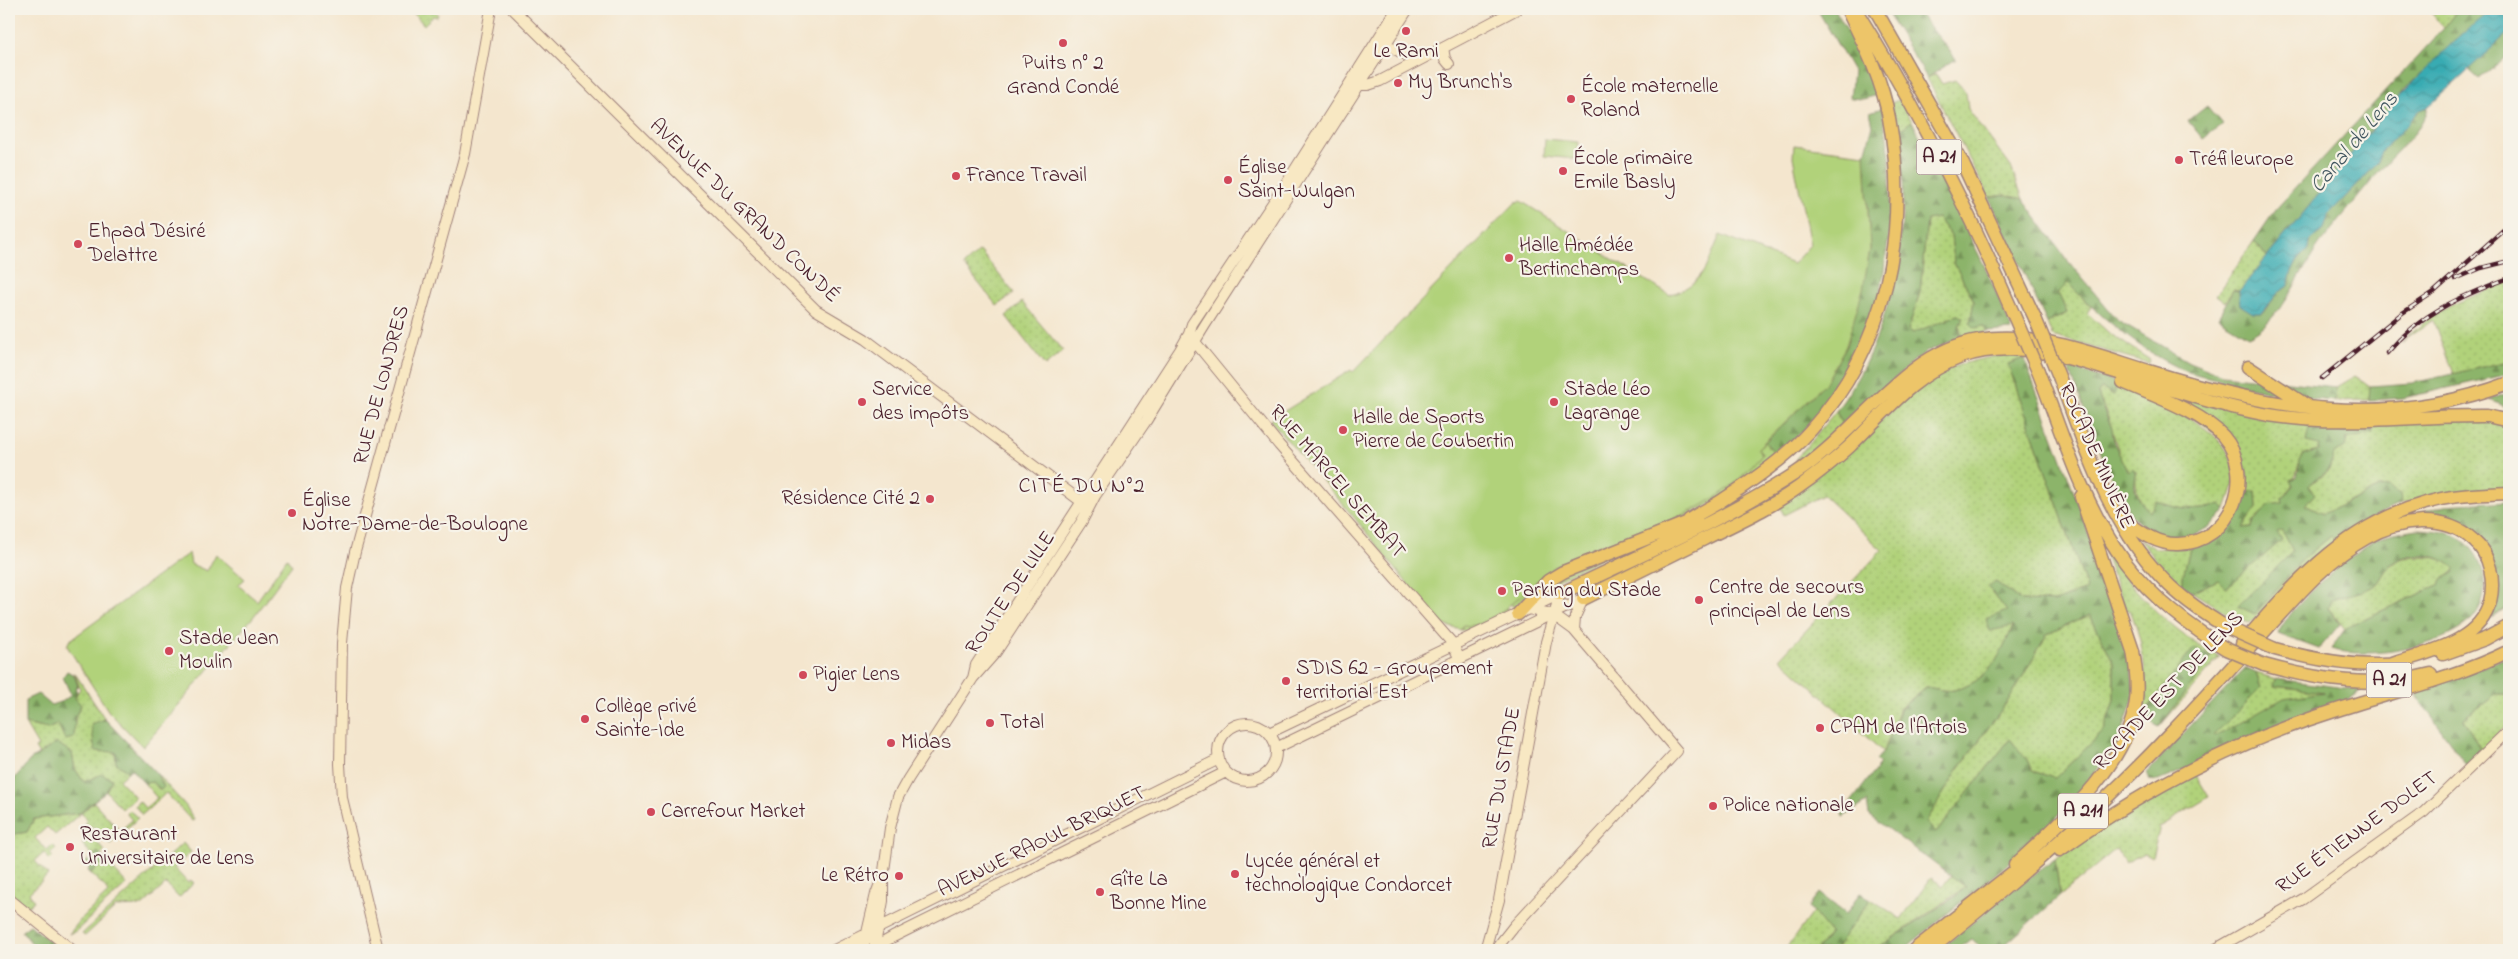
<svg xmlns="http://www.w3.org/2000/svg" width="2518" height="959" viewBox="0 0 2518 959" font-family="'Indie Flower',sans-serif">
	<defs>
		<pattern id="grass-dots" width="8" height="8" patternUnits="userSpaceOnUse" patternTransform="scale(1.25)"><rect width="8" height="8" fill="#b1d27a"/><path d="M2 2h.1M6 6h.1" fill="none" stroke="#9ab46a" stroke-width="1.8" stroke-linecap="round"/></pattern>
		<pattern id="forest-firs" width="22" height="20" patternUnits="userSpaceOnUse" patternTransform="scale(1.25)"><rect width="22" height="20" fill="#8cb46a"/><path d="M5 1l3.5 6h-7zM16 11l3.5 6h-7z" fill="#749257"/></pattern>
		<pattern id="water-waves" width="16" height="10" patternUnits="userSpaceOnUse" patternTransform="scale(1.25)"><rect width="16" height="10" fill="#38abb2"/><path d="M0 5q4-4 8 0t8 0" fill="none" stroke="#318b91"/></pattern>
	</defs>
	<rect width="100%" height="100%" fill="#f7f3e8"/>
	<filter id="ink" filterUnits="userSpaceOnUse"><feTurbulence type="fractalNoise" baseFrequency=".02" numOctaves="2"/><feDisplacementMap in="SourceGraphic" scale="10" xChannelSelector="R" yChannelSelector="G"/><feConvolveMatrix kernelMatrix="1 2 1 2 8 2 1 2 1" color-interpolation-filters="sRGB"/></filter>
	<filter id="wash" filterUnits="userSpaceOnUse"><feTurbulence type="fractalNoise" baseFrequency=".0096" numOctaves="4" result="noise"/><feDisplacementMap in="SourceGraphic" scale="20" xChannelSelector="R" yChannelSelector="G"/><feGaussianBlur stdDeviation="1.12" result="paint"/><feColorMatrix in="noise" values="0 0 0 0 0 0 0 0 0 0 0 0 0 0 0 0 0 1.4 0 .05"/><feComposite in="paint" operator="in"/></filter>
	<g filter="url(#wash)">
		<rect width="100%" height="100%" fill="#f4e6ce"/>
		<path fill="url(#grass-dots)" stroke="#7e7852" d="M410,9H434L438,14L437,17L433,16L424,25Z
			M2428,9H2458L2444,28Z
			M1936,74L1942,84L1955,80L1966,92L1968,109L2011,167L2023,199L2006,195L1989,197L1927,78Z
			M1899,100L1912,121L1898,131L1891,103Z
			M1937,218L1951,236L1954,263L1974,301L1970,323L1983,326L1987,332L1961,337L1958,315L1913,333L1908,330L1920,292L1927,220Z
			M2254,241L2267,257L2239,291L2233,290L2225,302L2216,295Z
			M980,251L1014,293L997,306L964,265Z
			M2068,282L2091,307L2087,313L2109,333L2150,360L2149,363L2052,336L2047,323L2067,313L2058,293Z
			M2509,282V361L2453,374L2433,320L2401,343L2428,319L2454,304Z
			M1022,302L1063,351L1045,366L1006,316Z
			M2021,352L2024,358L2008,364L2087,589L2055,602L2021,601L1996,582L1988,587L2007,611L2013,626C2001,656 1989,682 1954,690C1946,692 1934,688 1926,687L1900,708L1883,752L1780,658L1882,550L1823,495L1784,515L1780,507L1931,377C1961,361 1989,357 2021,352Z
			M2355,376L2370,386L2369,400L2335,401L2336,387Z
			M2118,383C2154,401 2234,427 2235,476C2235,486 2229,499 2226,509L2220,504C2197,514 2178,509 2156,501L2150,512C2137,500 2135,488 2136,471L2129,473C2119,455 2117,448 2112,429C2109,416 2101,406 2098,393L2102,388L2111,395Z
			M2156,391L2310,424L2319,445L2318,450L2304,454C2294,472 2298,482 2282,498L2283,503L2252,527L2242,528L2257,508L2256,491L2248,492L2247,474L2234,445Z
			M1836,411L1843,427L1820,447L1797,462L1795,460Z
			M2443,418L2509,424V488C2468,489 2439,492 2399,505L2401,501L2379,488L2323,514L2305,505L2314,494L2308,486L2329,470L2333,454L2345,448L2332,425Z
			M1850,435L1852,436L1828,458L1784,491L1743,515L1569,600L1566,599V597L1741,511Z
			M1765,442L1773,451L1781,446L1787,447L1719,500L1527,595L1514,607L1510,604L1546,572L1557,565L1720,493L1733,484L1762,454L1758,448Z
			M2282,529L2293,551L2238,606L2255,614L2302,560L2331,536L2335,540L2305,565L2250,623L2236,619L2192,592L2218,580L2226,588L2282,539L2277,532Z
			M2138,537L2154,548H2190L2181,585L2157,563Z
			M1647,542L1649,545L1579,577L1580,573L1587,568Z
			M2104,551C2136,592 2171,634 2220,657L2159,727L2212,657L2194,648L2141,716C2148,679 2145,646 2130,610L2126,611Z
			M2414,556C2430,556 2444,557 2456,569L2453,573L2441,579L2439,585L2368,617L2345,629L2328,608L2331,600L2369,588L2377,584L2388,567L2399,559Z
			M1507,608L1509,611C1496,620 1477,634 1461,630L1463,624H1477Z
			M2090,615L2114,663V700L2104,731L2055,778L2032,771L2027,760L2010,739L1936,833L1925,823L1957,771L2012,695L2047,634Z
			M74,672L105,719L91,725L115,752L116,763L128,772L119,780L135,797L122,809L106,791L112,779L102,774L84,782L75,769L72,753L57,744L39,755L35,748L38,746L25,724L48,729L58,724L74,738L75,717L81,705L74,698L80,689Z
			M2256,673L2276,679L2274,686L2326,692L2217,736L2213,735L2261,688Z
			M2497,694H2509V722L2481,750L2463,719Z
			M2194,772L2209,797L2160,827L2152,857L2144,853L2125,863L2116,849L2060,896L2055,859L2101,827Z
			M157,774L186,806L194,820L192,821L166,793L142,815L135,806L139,801L145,808L157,798L144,783L153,782L160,790L164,787Z
			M94,802L120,831L132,820L126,813L129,810L138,818L110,844L96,828L84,824L87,820L81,813L55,835L47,827L35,838L47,851L53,845L56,849L50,854L53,857L50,860L44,853L35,861L48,875L29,893L34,901L27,907L9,892V835L27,832L34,819L80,813Z
			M90,837L93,838L105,851L100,855L98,852L93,856L82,844Z
			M183,843L191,852L174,868L188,883L191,880L194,883L179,898L166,884L142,906L116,907L85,936L82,934Z
			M106,861L127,884L76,931L69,934L82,918L108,893L105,887L90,873Z
			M1951,875L1966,887L1875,950H1834L1871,899L1901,919L1931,878L1943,886Z
			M1814,910L1830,933L1817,950H1785Z"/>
		<path fill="url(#forest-firs)" stroke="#6b6a4a" fill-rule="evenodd" d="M1817,9H1835L1861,56L1878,95L1863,99L1850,98L1853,71Z
			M1885,9H1916L1956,59L1927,78Z
			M2458,9H2493L2457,39L2406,88L2267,257L2254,241L2276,209L2444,28Z
			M2509,32V56L2479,79L2468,69Z
			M2207,106L2222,124L2203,139L2188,121Z
			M2428,107C2423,132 2398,148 2383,167C2362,193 2340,218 2320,244C2301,270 2280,323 2248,336L2218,318L2233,290L2239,291L2240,305L2253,313H2263L2278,293L2289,286C2289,274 2297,256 2308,250L2311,240L2324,229L2329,214L2377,164L2382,151L2420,110Z
			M1882,108L1890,156V228L1880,298L1851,364L1820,413L1787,447L1781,446L1773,451L1765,442L1825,384L1846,346L1862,289L1870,249L1865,154L1873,125L1870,112Z
			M1912,121L1985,267L2012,330L1987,332L1983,326L1975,328L1970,323L1974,301L1954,263L1951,236L1937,218L1927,220L1920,292L1908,330L1913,333L1958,315L1963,318L1959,326L1961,337L1928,351L1915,360L1843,427L1836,411C1882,350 1902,271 1903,195C1904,174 1900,152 1898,131Z
			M2006,195L2023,199L2068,261L2116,319L2189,362L2222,375L2336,387L2335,401C2294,398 2256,390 2216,379C2205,376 2193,374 2183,370C2143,353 2097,314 2068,283L2058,293L2067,313L2047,323L1989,197Z
			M2024,358L2081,511L2131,665L2134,697L2120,738L2108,756L2052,823L2004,867L1903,950H1875L1954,897L1966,887L1869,815L1867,802L1843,817L1842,814L1880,764L1876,760L1883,752L1901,708L1926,687C1934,688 1946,692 1954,690C1988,682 2001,656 2013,626L1990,631L1986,619L2007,611L1988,587L1996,582L2021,601L2055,602L2087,589L2008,364ZM2090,615L2114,663V700L2104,731L2055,778L2032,771L2027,760L2010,739L1936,833L1926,822L1957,771L2012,695L2047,634Z
			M2509,361V374L2403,398L2369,400L2370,386L2413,383Z
			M2068,367L2118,383L2114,395H2111L2102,388L2098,393L2103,409L2112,428L2114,443L2128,472L2133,468C2138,474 2134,480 2135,488C2137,498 2143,505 2150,512L2156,501C2178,509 2197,514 2220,504L2226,509C2212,527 2205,532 2182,536C2169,538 2150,531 2139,523C2117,507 2081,398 2068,367Z
			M2509,392V408L2490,400Z
			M2310,424L2374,427V434L2347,438L2345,448L2334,454L2329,469L2308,486L2315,494L2305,505L2323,514L2379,488L2388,487L2400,494L2401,501L2399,505L2372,517L2335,540L2331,536L2302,560L2255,614L2238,606L2293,551L2282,530L2277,532L2282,540L2226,588L2218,580L2192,592L2181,585L2190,548L2219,536L2236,520L2248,492L2256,491L2257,508L2243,528L2252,527L2254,522L2269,505L2283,503L2282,499L2293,485L2290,480L2297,478L2300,461L2304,454L2318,450L2319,445L2306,442Z
			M2509,501V607L2491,618C2504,580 2490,530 2449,516C2440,512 2428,514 2419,514L2444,505Z
			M2417,529C2432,530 2448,531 2461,539C2488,557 2493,600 2469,622C2441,648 2366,660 2331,649L2345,629L2368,617L2439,585L2441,579L2453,573L2455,569C2440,552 2405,549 2388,567C2383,572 2381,581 2375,585C2362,594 2345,594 2331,600L2328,608L2340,624L2319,649L2278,634C2286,610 2355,549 2379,538C2391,533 2404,531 2417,529Z
			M2194,648L2212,657L2159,727L2141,716Z
			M2509,656V694H2497L2463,719L2481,750L2466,765L2417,696L2416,690Z
			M2245,668L2256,673L2261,688L2214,735L2217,736L2284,698L2324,692L2274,686L2276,679L2362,690L2346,702L2158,781L2150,780L2147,772Z
			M67,671L74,675L78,686L75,688L77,691L75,698L81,705L75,717L74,738L65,740L58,724L48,729L25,724V700L38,694L51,705L63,701L71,695L63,677Z
			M105,719L157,774L164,787L161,790L153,782L144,783L131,769L128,772L116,763L115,752L95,751L91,724Z
			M57,743L72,753L75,769L84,782L102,774L112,779L106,791L80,813L34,819L27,832L9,835V787L12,788L15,778L30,760Z
			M98,852L106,861L90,873L88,870L90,868L84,864Z
			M2055,859L2060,896L1999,950H1984L1972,939L1957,950H1939L2015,888Z
			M1819,893L1846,914L1860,893L1871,899L1834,950H1817L1830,933L1809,907Z
			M30,925L61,950H37L22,931Z"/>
		<path fill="#b1d27a" stroke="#7e7852" d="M1545,139L1578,142L1576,159L1544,156Z
			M1794,145L1865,154L1870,249L1863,289L1846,346L1825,384L1758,448L1762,454C1753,464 1743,476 1733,485C1686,523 1612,540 1557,565C1533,580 1492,632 1463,625L1461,630L1440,624L1353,516L1270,420L1351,370L1353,372L1516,202L1521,201L1669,295C1705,283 1706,267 1720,235L1793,264L1810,245L1793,157Z
			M189,553L191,564L207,571L216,554L245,579L238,585L257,601L287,558L292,565L254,616L143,747L109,712L67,646L69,641Z"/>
		<path fill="url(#water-waves)" stroke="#41656e" d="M2493,9H2509V32L2428,107L2420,110L2382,151L2377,164L2329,214L2324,229L2311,240L2308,251C2297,256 2289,275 2289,286L2278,293L2262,313H2253L2240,305L2239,291C2268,256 2297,221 2326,185C2377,122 2428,58 2493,9Z"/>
	</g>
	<g filter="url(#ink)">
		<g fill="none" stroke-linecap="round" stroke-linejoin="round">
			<g stroke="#9f827c" stroke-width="12">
				<path id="secondary" d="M513,9L816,310L865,339L1086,505
					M1380,41L1406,55L1419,60
					M1443,48L1445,59L1449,64
					M1360,85H1368L1380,81L1517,9
					M1191,337L1279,445L1453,644L1459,658
					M1574,630L1575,617L1583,599
					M973,678L976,665L1180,350L1189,334L1192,324L1294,171L1397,9
					M1218 752a29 29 0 1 1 58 0a29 29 0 1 1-58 0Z
					M1269,733L1560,594
					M1276,748L1583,599
					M9,899L72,950
					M872,949L893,937L1226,772
					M378,950L342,798L340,764L342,643L347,588L355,552L465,154L491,9
					M834,950L1219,759
					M853,950L867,940
					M863,950L876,894L881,881
					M874,950L883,901V878L890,828L898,797L908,779L973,678L996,652L1082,521L1095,496L1146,421L1205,325L1408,9
					M1485,950L1499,900L1546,642L1560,594
					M1495,950L1514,926L1677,751L1574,630L1552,614L1528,609
					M2214,950L2303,899L2424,812L2509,730"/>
			</g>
			<g stroke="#9f827c" stroke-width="15">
				<path id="highway" d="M1855,9C1915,105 1967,207 2012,311
					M1875,9L1961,160L2035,318
					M2248,367L2306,405
					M2038,371C2061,430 2080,496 2116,549C2141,588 2177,617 2215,642
					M2060,379C2086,451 2113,532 2170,586C2187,602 2208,616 2228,628
					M2117,515C2136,528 2154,545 2178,544C2232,543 2257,475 2223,436C2200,411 2154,396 2123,382
					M1689,520C1700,512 1713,507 1724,499C1754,480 1786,458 1810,431C1887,346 1910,229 1889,118C1882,79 1864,44 1847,9
					M1560,594C1638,556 1724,520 1796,473C1858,433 1904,352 1979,340C2036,330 2098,356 2152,372C2273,410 2387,429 2509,383
					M1583,599C1623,579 1664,559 1704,539C1736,523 1770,508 1799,487C1817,474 1834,461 1850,446C1884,413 1915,374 1961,357C2021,336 2082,362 2140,380C2182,393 2225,407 2269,415C2342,427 2415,415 2487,416L2509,421
					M1518,614L1548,581L1563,572L1696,519
					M2242,644C2300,577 2351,519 2441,499C2463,494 2487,494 2509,493
					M2275,649C2315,660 2357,668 2399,664
					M2443,654L2485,639L2509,626
					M2264,665C2318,680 2375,689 2431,674
					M2060,850C2144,789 2238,741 2337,710C2395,691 2455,678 2509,651
					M2015,865C2060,823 2128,765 2136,701C2138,684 2136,668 2133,651L2081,497L2085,491
					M1914,950L2026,862
					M1930,950C2014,882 2096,813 2170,734C2202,701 2232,667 2263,633C2294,599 2325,561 2366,538C2398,520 2444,513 2473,540C2491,555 2495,581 2490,602C2479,644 2425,652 2390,665"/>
			</g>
			<use href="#secondary" stroke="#f8e8c3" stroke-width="10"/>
			<use href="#highway" stroke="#edc569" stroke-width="12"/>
			<g stroke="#4a1f2b" stroke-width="4.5">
				<path id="rail" d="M2455,279L2481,268L2509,261
					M2387,353C2421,313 2461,296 2509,278
					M2322,378L2401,314L2434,292L2509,225"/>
			</g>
			<use href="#rail" stroke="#f7f3e8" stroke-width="2.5" stroke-dasharray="8" stroke-linecap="butt"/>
			<g stroke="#9f827c" stroke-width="15" stroke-linecap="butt">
				<path id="highway-bridge" d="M2012,311L2038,371
					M2035,318L2060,379
					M2228,628L2275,649
					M2215,642L2226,649L2264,665"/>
			</g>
			<use href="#highway-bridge" stroke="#edc569" stroke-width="12"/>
		</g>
	</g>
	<g fill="#d1495b" stroke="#f7f3e8" stroke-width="2">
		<circle cx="1406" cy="31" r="5"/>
		<circle cx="1063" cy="43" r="5"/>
		<circle cx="1398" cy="83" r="5"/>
		<circle cx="1571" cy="99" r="5"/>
		<circle cx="2179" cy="160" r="5"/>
		<circle cx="1563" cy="171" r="5"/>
		<circle cx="956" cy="176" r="5"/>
		<circle cx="1228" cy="180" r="5"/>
		<circle cx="78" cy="244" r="5"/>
		<circle cx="1509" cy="258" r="5"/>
		<circle cx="862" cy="402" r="5"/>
		<circle cx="1554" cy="402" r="5"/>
		<circle cx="1343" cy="430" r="5"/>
		<circle cx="930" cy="499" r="5"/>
		<circle cx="292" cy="513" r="5"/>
		<circle cx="1502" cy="591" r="5"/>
		<circle cx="1699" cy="600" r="5"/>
		<circle cx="169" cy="651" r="5"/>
		<circle cx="803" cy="675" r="5"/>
		<circle cx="1286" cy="681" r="5"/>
		<circle cx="585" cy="719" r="5"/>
		<circle cx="990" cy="723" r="5"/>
		<circle cx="1820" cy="728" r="5"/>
		<circle cx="891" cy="743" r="5"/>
		<circle cx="1713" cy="806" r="5"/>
		<circle cx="651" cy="812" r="5"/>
		<circle cx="70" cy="847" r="5"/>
		<circle cx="1235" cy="874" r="5"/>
		<circle cx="899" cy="876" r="5"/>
		<circle cx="1100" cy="892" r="5"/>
	</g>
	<g text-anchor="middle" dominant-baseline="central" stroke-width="4.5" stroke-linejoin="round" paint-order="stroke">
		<g fill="#f7f3e8" stroke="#7e5f64" stroke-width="1">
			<rect x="1916.5" y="139.5" width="45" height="35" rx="4"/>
			<rect x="2366.5" y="662.5" width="45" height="35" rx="4"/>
			<rect x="2058" y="793.5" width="50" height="35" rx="4"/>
		</g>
		<g font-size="20" font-weight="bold" fill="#4a1f2b">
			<text x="1939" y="157">A 21</text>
			<text x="2389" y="680">A 21</text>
			<text x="2083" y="811">A 211</text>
		</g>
		<g font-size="21" fill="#4a1f2b" stroke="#f7f3e8" text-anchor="start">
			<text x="1406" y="52" text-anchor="middle">Le Rami</text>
			<text x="1063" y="64" text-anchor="middle">Puits n° 2<tspan x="1063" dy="24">Grand Condé</tspan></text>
			<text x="1408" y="83">My Brunch's</text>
			<text x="1581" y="87">École maternelle<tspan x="1581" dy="24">Roland</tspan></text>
			<text x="1573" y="159">École primaire<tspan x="1573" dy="24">Emile Basly</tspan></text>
			<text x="2189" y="160">Tréfileurope</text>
			<text x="1238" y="168">Église<tspan x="1238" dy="24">Saint-Wulgan</tspan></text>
			<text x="966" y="176">France Travail</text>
			<text x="88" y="232">Ehpad Désiré<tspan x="88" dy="24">Delattre</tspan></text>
			<text x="1519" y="246">Halle Amédée<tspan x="1519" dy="24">Bertinchamps</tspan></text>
			<text x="872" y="390">Service<tspan x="872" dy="24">des impôts</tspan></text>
			<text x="1564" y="390">Stade Léo<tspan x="1564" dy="24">Lagrange</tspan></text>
			<text x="1353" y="418">Halle de Sports<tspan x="1353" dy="24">Pierre de Coubertin</tspan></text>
			<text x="920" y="499" text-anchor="end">Résidence Cité 2</text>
			<text x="302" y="501">Église<tspan x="302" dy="24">Notre-Dame-de-Boulogne</tspan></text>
			<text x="1709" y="588">Centre de secours<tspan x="1709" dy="24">principal de Lens</tspan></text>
			<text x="1512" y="591">Parking du Stade</text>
			<text x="179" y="639">Stade Jean<tspan x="179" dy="24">Moulin</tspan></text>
			<text x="1296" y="669">SDIS 62 - Groupement<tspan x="1296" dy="24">territorial Est</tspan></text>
			<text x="813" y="675">Pigier Lens</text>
			<text x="595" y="707">Collège privé<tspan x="595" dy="24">Sainte-Ide</tspan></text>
			<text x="1000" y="723">Total</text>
			<text x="1830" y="728">CPAM de l'Artois</text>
			<text x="901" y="743">Midas</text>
			<text x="1723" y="806">Police nationale</text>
			<text x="661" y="812">Carrefour Market</text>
			<text x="80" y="835">Restaurant<tspan x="80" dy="24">Universitaire de Lens</tspan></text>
			<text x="1245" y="862">Lycée général et<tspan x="1245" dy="24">technologique Condorcet</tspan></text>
			<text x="889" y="876" text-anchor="end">Le Rétro</text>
			<text x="1110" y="880">Gîte La<tspan x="1110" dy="24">Bonne Mine</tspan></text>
		</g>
		<g font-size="21" fill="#4a1f2b" stroke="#f7f3e8">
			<text transform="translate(744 211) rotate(44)">AVENUE DU GRAND CONDÉ</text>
			<text transform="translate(382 385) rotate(-75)">RUE DE LONDRES</text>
			<text transform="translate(2096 456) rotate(66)">ROCADE MINIÈRE</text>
			<text transform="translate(1337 482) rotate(49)">RUE MARCEL SEMBAT</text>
			<text transform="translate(1011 593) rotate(-56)">ROUTE DE LILLE</text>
			<text transform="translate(2169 691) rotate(-47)">ROCADE EST DE LENS</text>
			<text transform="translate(1502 778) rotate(-80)">RUE DU STADE</text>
			<text transform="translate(2357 833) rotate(-36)">RUE ÉTIENNE DOLET</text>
			<text transform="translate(1042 842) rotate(-26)">AVENUE RAOUL BRIQUET</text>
		</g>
		<g font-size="22" font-style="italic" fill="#435761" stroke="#f7f3e8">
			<text transform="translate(2355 143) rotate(-50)">Canal de Lens</text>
		</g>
		<g font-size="22" letter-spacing="1" fill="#4a1f2b" stroke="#f7f3e8">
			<text x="1082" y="487">CITÉ DU N°2</text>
		</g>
	</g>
	<rect width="2518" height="959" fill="none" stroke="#f7f3e8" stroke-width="30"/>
</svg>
